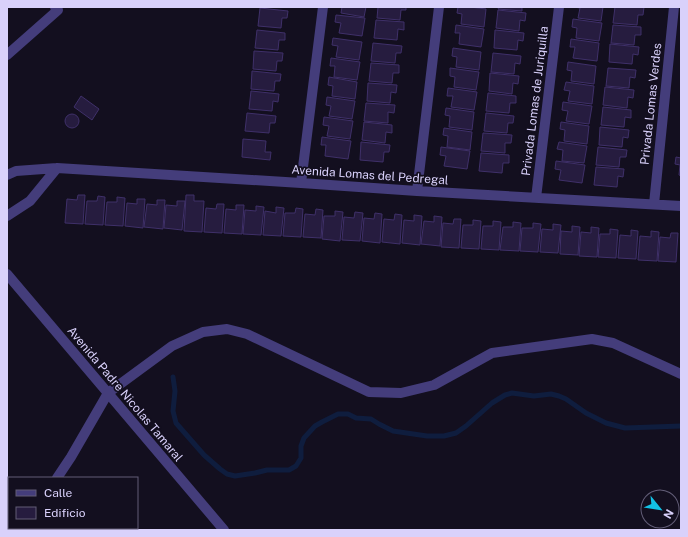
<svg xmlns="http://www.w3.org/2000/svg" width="688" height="537" viewBox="0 0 688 537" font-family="'Public Sans',sans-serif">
	<rect width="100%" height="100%" fill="#130f1f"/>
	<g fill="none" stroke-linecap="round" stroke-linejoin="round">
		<path stroke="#0f1d3e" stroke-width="5" d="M173,377L175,391L173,411L176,423L204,455L220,469L227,474L235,476L255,473L267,470H289L296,466L301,458V446L304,438L315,426L322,422L338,414H348L356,418L371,419L379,424L393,431L427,436H444L456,433L466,426L492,403L505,395L512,393L534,396L551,394L559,396L566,399L586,413L606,423L625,428L681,426"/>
		<path stroke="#0f1d3e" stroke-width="30" d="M7,518L9,519
			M31,528L43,530"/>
	</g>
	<path fill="#261c3f" stroke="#3f3069" d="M342,7H366L364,17L341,13Z
		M378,7H406V10H401L400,20L377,18Z
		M458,7H470L486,9L484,27L461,24L462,14L457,13Z
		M499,7H522V11L498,9Z
		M574,7H603L601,21L578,18L580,8Z
		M615,7H644L643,15H638L637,25L613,23Z
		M260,8L288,11L287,18H282L281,28L258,26Z
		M498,10L526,13L525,21L520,20L519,31L496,28Z
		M336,15L365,18L362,36L339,33L341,23L335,22Z
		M573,19L602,23L599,41L576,38L577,28L572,27Z
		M376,20L404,22V30L398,29L397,40L374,38Z
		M456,25L484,29L481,47L459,44L460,33H455Z
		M613,25L641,27V35H635L634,45L611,43Z
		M257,30L285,33V40H279L278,50L255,48Z
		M495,30L524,33L523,41L518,40L517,50L494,48Z
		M333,38L362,42L359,60L336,57L338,46L332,45Z
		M571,39L599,43L597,61L573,58L575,47H570Z
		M373,43L402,46L401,53H396L395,63L371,61Z
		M610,44L639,47L638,55L633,54L632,64L609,62Z
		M453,48L481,52L479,70L456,67L457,57L452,56Z
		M254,51L283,53L282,61H277L276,71L253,69Z
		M493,53L521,56L520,64L515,63L514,74L491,72Z
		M331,58L360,62L357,80L334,77L335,66H330Z
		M568,62L596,66L594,84L571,81L572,71L567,70Z
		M371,63L399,65V73H393L392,83L369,81Z
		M450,68L479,72L476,90L454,87L455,77L450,76Z
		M608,68L636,70L635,78L630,77L629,88L606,86Z
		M252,71L281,74L280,81H275L274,91L251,89Z
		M490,73L519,76L518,84L513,83L512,94L489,91Z
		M329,77L357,82L355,99L332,96L333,86L328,85Z
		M566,82L594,86L592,104L568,101L570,91L564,90Z
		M368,83L397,85L396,93L391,92L390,103L367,101Z
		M605,87L634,90L633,98L628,97L627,108L603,105Z
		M448,88L477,92L474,110L451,107L453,96H447Z
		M251,91L279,94L278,102L273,101L272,111L249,109Z
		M488,93L516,96V103H510L509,113L486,111Z
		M81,96L99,109L92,120L74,107Z
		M327,97L355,101L352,119L329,116L331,106L326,105Z
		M563,102L592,106L589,124L566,121L568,111L562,110Z
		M366,103L395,105L394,113L388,112V123L364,121Z
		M603,107L631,110V118L625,117L624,127L601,125Z
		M446,108L474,112L472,130L449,127L450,116L445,115Z
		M247,113L276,116L275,123H270L269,133L245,131Z
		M486,113L514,116L513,123H508L507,133L484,131Z
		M65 121a7 7 0 1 1 14 0a7 7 0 1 1-14 0Z
		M324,117L353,121L350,139L327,136L329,126L323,125Z
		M364,122L392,125V133L386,132L385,143L362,140Z
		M561,122L589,126L587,144L564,141L565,130L560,129Z
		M600,127L629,130L628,138L623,137L622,147L599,145Z
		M444,128L472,132L470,150L447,147L448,136L443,135Z
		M483,133L512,135L511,143H505V153L481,151Z
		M322,137L351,141L348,159L325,156L326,145H321Z
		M243,139L266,141L265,152H271L270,160L242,157Z
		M361,142L390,145L389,152H384L383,162L360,160Z
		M559,142L587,146L584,163L562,161L563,150L557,149Z
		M441,147L470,151L467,169L444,166L446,156L440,155Z
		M598,147L627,150L626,157H620L619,167L596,165Z
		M481,153L509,155V163H503L502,173L479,171Z
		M676,157L681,158V176L679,175L680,165L675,164Z
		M556,161L585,165L582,183L559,180L561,170L555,169Z
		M596,167L624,169L623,177L618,176L617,187L594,185Z
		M78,195H85L83,224L65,223L67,199L77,200Z
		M186,195H194V201H204L202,232L184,231Z
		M98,196L105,197L103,225L85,224L87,201H97Z
		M117,197L125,198L123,226L105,225L107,202H117Z
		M137,199H145L143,228L125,226L127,203L137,204Z
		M157,200H165L163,229L144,227L147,204L157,205Z
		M177,201H185L182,230L164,228L166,205L177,206Z
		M217,204H224L222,233L204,232L206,208L216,209Z
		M236,205H244L242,234L224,233L226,209L236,210Z
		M256,206L264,207L261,235L243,234L245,210L256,211Z
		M276,207L284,208L281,236L263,235L265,211L276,213Z
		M296,208L303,209L301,237L283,236L285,213H295Z
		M316,209L323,210L321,238L303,237L305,214L315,215Z
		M335,211L343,212L340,241L322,239L324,216H335Z
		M355,212L363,213L360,241L342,240L344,217L354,218Z
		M375,213L382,214L380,243L362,241L364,218L374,219Z
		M395,214L402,215L400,244L382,242L384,219L394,220Z
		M414,215L422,216L420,245L402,243L404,220L414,221Z
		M434,216L442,217L440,246L421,244L424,221L434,222Z
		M454,219H461L459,248L441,247L443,223L453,224Z
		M473,220L481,221L479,249L461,248L463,225H473Z
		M493,221L501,222L499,250L481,249L483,226H493Z
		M513,222L521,223L519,251L500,250L503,227H513Z
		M533,223L541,224L538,252L520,251L522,228H533Z
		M553,224L561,225L558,253L540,252L542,229L553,230Z
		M572,226L580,227L578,255L560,254L561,231L572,232Z
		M591,227L599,228L597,257L579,256L581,232L591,233Z
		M610,229L618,230L616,258L598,257L600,234H610Z
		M631,230L638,231L636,259L618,258L620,235L631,236Z
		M651,231L659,232L657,261L638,260L640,236L651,237Z
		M671,233H678L676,262L658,261L660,237L670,238Z"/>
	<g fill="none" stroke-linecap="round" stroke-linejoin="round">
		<path stroke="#443d7b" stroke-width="10" d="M7,55L58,10L55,7
			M7,175L16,171L57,168L301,183L417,191L681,206
			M301,183L323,7
			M417,191L439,7
			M536,198L559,7
			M654,204L674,7
			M7,216L30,201L57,168
			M7,274L224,530
			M57,478L71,457L108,393L172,346L203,332L227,329L247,334L369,392L401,393L434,385L492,353L592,339L613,343L681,374
			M7,496L9,497"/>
	</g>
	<g text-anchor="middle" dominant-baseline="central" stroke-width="3.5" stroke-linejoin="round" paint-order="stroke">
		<g font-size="12" fill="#d9d1fb" stroke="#130f1f">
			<text transform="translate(535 101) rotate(-83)">Privada Lomas de Juriquilla</text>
			<text transform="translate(651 104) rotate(-84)">Privada Lomas Verdes</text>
			<text transform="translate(370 175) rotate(4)">Avenida Lomas del Pedregal</text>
			<text transform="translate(125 394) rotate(50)">Avenida Padre Nicolas Tamaral</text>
		</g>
	</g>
	<rect width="688" height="537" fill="none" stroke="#d9d1fb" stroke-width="16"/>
	<rect x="8" y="477" width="130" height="52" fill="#130f1f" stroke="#625d77"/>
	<rect x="16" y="490" width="20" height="6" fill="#443d7b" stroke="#625d77"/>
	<text x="44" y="497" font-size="12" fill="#d9d1fb">Calle</text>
	<rect x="16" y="507" width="20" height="12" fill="#261c3f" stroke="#625d77"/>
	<text x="44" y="517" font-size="12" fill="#d9d1fb">Edificio</text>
	<g transform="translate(660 509) rotate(120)"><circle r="19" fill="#130f1f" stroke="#625d77"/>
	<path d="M0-3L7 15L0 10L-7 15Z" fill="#13c1e5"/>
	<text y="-6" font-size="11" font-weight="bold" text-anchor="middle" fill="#d9d1fb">N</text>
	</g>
</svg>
